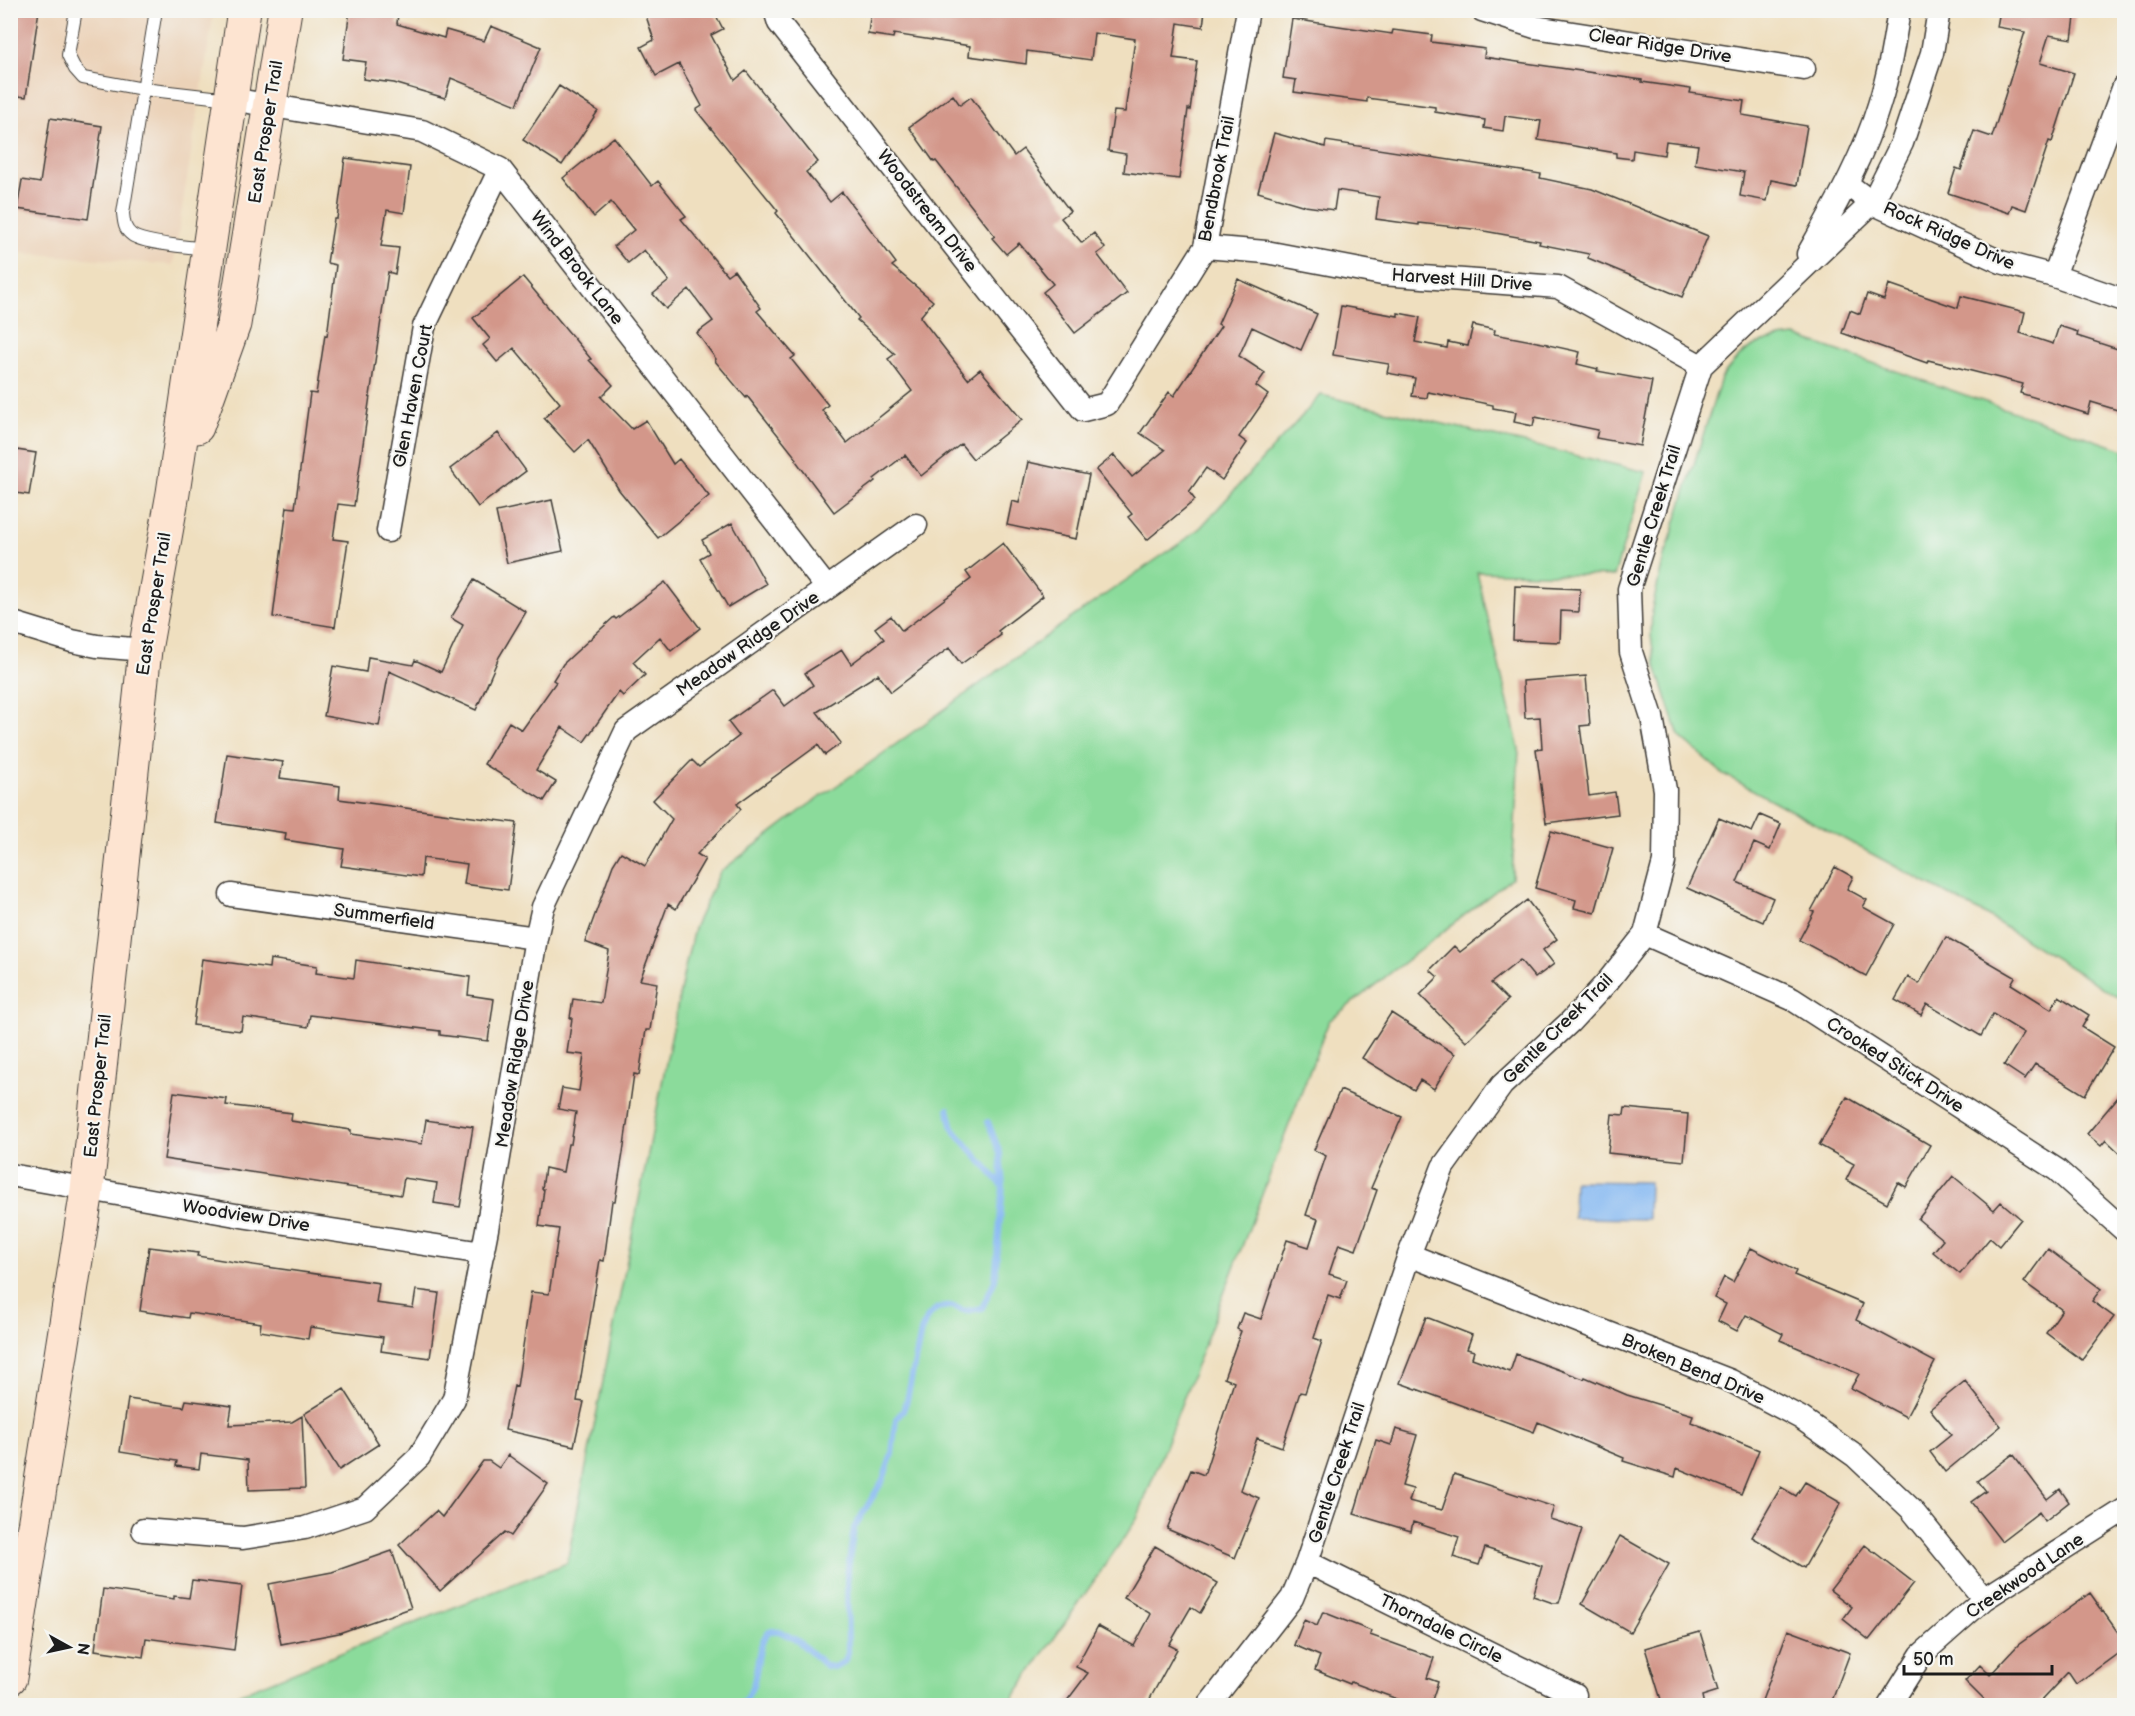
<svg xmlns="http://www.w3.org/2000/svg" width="2135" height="1716" viewBox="0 0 2135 1716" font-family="'Balsamiq Sans',sans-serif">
	<rect width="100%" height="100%" fill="#f6f6f2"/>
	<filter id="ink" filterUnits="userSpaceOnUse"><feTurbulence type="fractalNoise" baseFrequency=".0167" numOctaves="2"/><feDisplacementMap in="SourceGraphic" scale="12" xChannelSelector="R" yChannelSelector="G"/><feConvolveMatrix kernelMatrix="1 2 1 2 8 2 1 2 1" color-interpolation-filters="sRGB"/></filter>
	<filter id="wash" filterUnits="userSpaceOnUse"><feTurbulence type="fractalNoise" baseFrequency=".008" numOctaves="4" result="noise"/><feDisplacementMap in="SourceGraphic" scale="24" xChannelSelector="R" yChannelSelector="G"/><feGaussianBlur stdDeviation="1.35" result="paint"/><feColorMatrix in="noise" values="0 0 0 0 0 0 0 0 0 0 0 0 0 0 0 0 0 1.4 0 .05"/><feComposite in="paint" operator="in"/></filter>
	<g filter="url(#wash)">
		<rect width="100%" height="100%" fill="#efdfbf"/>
		<path fill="#ebd2b8" d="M10,11H214L173,265L11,252Z"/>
		<path fill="#8bdb9b" stroke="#547c5c" stroke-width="1.5" d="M1795,336L2124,450V1001L1984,914L1723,774L1679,736L1655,663L1651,636L1652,609L1665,552L1666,553L1721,378C1744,346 1757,340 1795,336Z
			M1321,395L1646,472L1614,576L1477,572L1519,749L1512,878L1329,1021L1137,1519L1008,1705H213L437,1614L567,1563L684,972L694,928L720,872L807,806L867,765L1074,616L1186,539L1201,527Z"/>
		<path fill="#84b8f2" stroke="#506a87" stroke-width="1.5" d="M1574,1181L1649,1182L1648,1219L1573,1218Z"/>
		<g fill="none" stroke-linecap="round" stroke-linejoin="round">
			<path stroke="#84b8f2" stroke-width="6" d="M948,1109L953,1129L1002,1185
				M741,1706C745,1700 749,1694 752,1688C759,1670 756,1646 769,1631H779L798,1641L826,1666L834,1667L844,1662L848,1653L847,1575L854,1528L883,1480L892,1454L896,1419L903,1411L907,1400L921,1332L927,1318L937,1308L951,1306L966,1311L982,1308L995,1280L1003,1185L1000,1153L988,1122"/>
		</g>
		<g id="blocks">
			<path fill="#d3978a" d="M10,10H39L26,97L10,95Z
				M350,10H378L398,13L397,24L444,38L446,30L484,41L491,26L541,47L517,105L451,78L445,98L394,83L363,79L366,62L343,59Z
				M644,10H713L723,29L711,35L735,80L746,71L818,162L806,172L830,202L842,192L896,263L892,266L933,301L920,317L968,379L980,369L1022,420L973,459L961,444L921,476L905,455L874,479L875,481L834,512L796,461L797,459L747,396L746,398L715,361L716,359L697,333L713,321L689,289L666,309L653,294L669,281L644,250L628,263L614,246L634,230L611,202L594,217L563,178L614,137L652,186L658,181L686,216L681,219L727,275L734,270L761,308L757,311L795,356L791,359L828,405L822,410L847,443L912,391L888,359L895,354L857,320L859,318L776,213L778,211L696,110L702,106L679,64L656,76L641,47L654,40Z
				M871,10H1205L1203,27L1178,23L1173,58L1197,61L1190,110L1188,109L1179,179L1124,172L1126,154L1108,151L1114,111L1125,112L1135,39L1094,33L1091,60L1027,51L1026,64L969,56L970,46L894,34L893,38L868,34Z
				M2000,10H2076L2072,39L2049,35L2040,63L2074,73L2052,142L2049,141L2026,210L2012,205L2009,213L1948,193L1956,168L1961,170L1974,131L1992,137L2025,32L1997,27Z
				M1292,19L1392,34L1393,30L1432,35L1431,42L1485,49L1484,57L1642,80V82L1691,89L1690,93L1744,101L1742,115L1807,126L1797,185L1771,180L1767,201L1740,196L1744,172L1695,164L1698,145L1666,141L1664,155L1633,150L1632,159L1616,157V153L1538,140L1541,121L1505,116L1503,131L1484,128L1485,120L1435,112V107L1367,98V102L1294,92L1296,80L1283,78Z
				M559,86L598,111L562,165L523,140Z
				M953,95L960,105L971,97L1014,156L1023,149L1070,211L1061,218L1082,243L1094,233L1105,248L1097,254L1127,293L1075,333L1043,292L1053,284L1019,243L1006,254L992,238L995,236L936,161L934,162L909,127Z
				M50,118L102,126L88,219L17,209L22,180L40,183Z
				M1274,133L1325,147L1326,141L1541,174L1540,178L1592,189L1708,236L1682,297L1588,258L1589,254L1539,244L1540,241L1473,229L1419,223V225L1376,219L1379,197L1337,190L1334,210L1305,206L1258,192Z
				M345,158L410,167L404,213L387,210L381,246L399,248L395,274L388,272L354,506L338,504L333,539L348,541L335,627L273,617L287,507L295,508L310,393L316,394L325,335L327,336L336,265L327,263L334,219H337Z
				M523,277L591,359L589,360L613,385L601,397L632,429L646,420L673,464L679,459L709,496L658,538L619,490L588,440L575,452L544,418L560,403L514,348L497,362L483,345L490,339L473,318Z
				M1238,279L1317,314L1301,350L1252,327L1239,356L1265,373L1256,386L1268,395L1239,437L1247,443L1222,480L1206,468L1189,492L1195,500L1147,540L1128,517L1132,514L1096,470L1114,455L1132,477L1165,450L1140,433L1169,392L1174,396L1221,326L1218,324Z
				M1889,284L1958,308L1961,296L2025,312L2020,333L2053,344L2059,326L2078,332L2077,336L2124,351V412L2091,402L2088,414L2020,393L2023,384L1928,360L1927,363L1842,333L1850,310L1860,314L1867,294L1884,300Z
				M1341,306L1398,316V313L1420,317L1415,342L1447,348L1448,342L1468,346L1473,325L1495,330L1494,334L1548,344V345L1580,352L1577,364L1598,369L1597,371L1652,381L1640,446L1596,438L1598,430L1535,417L1533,426L1514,422L1516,412L1493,408V405L1428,392L1427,398L1412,396L1415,378L1387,373L1389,364L1333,355Z
				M498,433L526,471L478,507L450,469Z
				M10,449L36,453L29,495L10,492Z
				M1028,462L1089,475L1076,539L1007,525L1012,501L1019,503Z
				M552,500L563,551L507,563L496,512Z
				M732,523L766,584L728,607L700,558L709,553L702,540Z
				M1003,543L1043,596L998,631L1001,635L961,664L949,648L891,692L878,674L817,712L841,743L825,755L818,745L737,804L741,809L697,854L705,859L676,909L668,904L640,980L657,983L650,1030H646L639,1075L634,1074L623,1153L615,1201H612L604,1261L600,1260L577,1401L584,1402L574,1446L505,1430L514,1386L517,1387L531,1292L549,1294L559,1229L539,1226L544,1189H542L545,1168L563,1172L568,1144H571L576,1112L558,1109L562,1088L579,1091L584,1055L567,1053L572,1018H570L573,999L601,1003L609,951L585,942L613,865L621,852L645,866L672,819L653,800L692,760L699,767L739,736L728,722L773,690L785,706L813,685L805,673L842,650L851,664L884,639L875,628L891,616L902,631L971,579L966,572Z
				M474,580L526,612L499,657L476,710L389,671L379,726L324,716L333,666L366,672L368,657L413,665L415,660L441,672L463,625L451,618Z
				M665,582L700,628L671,651L660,637L633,662L645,675L623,696L619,692L584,742L562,727L536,770L556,782L544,801L484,764L509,722L522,730L556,682L553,680L563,664L614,617L616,619Z
				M1515,586L1580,589L1579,612L1561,611L1560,642L1513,640Z
				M1586,676L1590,725L1580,726L1589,796L1615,792L1618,814L1546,823L1536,749L1542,748L1540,717L1525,718L1523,681Z
				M227,754L283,762L280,778L340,786L339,799L517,823L508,890L464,884L467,864L423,858L421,877L341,866L344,849L285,840L286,833L217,823Z
				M1760,815L1781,824L1770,850L1754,843L1737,882L1773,898L1763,922L1687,888L1719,818L1752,832Z
				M1551,831L1613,848L1595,913L1574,908L1576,900L1535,888Z
				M1835,867L1853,877L1847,889L1867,900L1863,907L1894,924L1866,976L1799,940L1814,912L1811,911Z
				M1527,900L1557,939L1543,950L1554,964L1535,978L1520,960L1491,983L1508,1000L1466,1042L1420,995L1438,977L1430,970L1454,946L1460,952Z
				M1946,937L2015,977L2011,984L2051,1009L2059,996L2089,1015L2082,1027L2114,1047L2085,1095L2035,1064L2025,1079L2004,1065L2024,1033L1993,1014L1981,1036L1927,1004L1921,1015L1895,1000L1908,977L1919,984Z
				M202,959L269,968L270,959L317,966L316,973L354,978L356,960L470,977L468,995L494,999L488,1041L440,1035V1031L310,1015L308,1027L243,1017L241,1031L193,1025Z
				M1391,1013L1455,1054L1434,1089L1420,1080L1414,1090L1362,1058Z
				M1340,1090L1402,1117L1371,1188L1377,1190L1356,1250L1339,1244L1329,1274L1347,1280L1340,1299L1328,1295L1314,1338L1322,1341L1305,1393L1300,1392L1282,1447L1257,1438L1240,1490L1259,1498L1235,1558L1167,1529L1191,1470L1204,1475L1234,1382L1224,1378L1241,1331L1237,1329L1243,1313L1261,1319L1287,1240L1309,1247L1318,1219L1306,1215L1326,1156L1314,1150Z
				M2124,1090V1157L2106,1140L2101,1146L2087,1134Z
				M174,1092L227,1099L226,1105L292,1113L291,1121L351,1130V1134L422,1144L426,1120L473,1127L460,1207L434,1203L437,1183L404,1178L401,1195L164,1159Z
				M1847,1097L1930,1145L1906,1187L1898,1182L1887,1203L1846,1180L1854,1164L1819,1145Z
				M1625,1108L1688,1114L1684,1161L1608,1153L1612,1114L1624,1115Z
				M1953,1176L1994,1210L2001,1202L2021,1219L1999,1246L1990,1238L1960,1274L1933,1252L1943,1240L1918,1219Z
				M149,1247L198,1253L197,1256L253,1265L379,1283L376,1303L413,1308L416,1290L439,1293L430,1358L381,1351L383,1337L310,1327L308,1339L260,1331L261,1323L189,1313L188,1318L140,1311Z
				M1751,1248L1796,1271L1794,1275L1863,1304L1856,1320L1935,1362L1906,1417L1851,1388L1859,1374L1780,1340L1783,1334L1746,1315L1737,1331L1718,1321L1726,1304L1714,1298L1724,1277L1733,1282Z
				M2048,1249L2101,1289L2092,1301L2114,1317L2082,1360L2046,1333L2062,1310L2024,1282Z
				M1426,1317L1472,1335L1467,1349L1474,1351L1472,1358L1510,1372L1516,1354L1584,1379L1585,1377L1627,1395L1693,1415L1691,1422L1759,1450L1741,1494L1677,1468L1675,1477L1623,1461L1624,1458L1538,1422L1534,1432L1400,1383Z
				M1965,1381L2001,1426L1945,1472L1930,1452L1951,1435L1930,1409Z
				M344,1389L379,1444L339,1470L304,1414Z
				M128,1399L184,1407L186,1400L232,1406L229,1425L292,1422L302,1416L305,1488L249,1490L248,1460L201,1454L199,1469L176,1466L177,1461L120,1452Z
				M1396,1429L1417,1435L1402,1486L1413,1489L1409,1501L1442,1510L1454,1474L1554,1507L1550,1519L1582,1529L1559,1603H1553L1533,1596L1542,1566L1485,1548L1479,1565L1453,1557L1459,1537L1413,1522L1411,1531L1354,1514L1376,1440L1391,1445Z
				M2013,1454L2047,1499L2060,1489L2069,1502L2045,1521L2039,1512L2001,1541L1971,1502L1986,1491L1978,1481Z
				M508,1455L548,1484L511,1536L505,1532L440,1591L399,1545L436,1511L442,1517L483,1461H489L499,1468Z
				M1805,1482L1841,1503L1804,1568L1752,1537L1781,1487L1796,1496Z
				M1620,1536L1669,1564L1630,1632L1582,1604Z
				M1865,1545L1914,1583L1869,1640L1843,1619L1852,1607L1830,1590Z
				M1155,1546L1218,1583L1200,1613L1191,1607L1169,1645L1177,1649L1146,1706H1063L1088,1673L1076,1667L1098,1626L1134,1646L1151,1614L1124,1598Z
				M392,1551L411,1608L339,1633L281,1644L269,1584L332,1572Z
				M192,1580L242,1586L234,1650L146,1638L143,1657L95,1650L103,1589L174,1599V1596L189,1598Z
				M2090,1593L2124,1641V1649L2076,1684L2068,1672L2036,1706H1990L1965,1681L1980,1665L1990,1675L2018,1645Z
				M1323,1612L1371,1631L1370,1635L1434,1658L1427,1678L1438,1682L1430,1706H1416L1351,1682L1350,1684L1315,1670L1320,1656L1294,1645L1304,1620L1317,1626Z
				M1788,1630L1850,1653L1830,1706H1760Z
				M1700,1632L1718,1691L1702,1696L1704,1706H1663L1645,1648Z"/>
		</g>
	</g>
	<g filter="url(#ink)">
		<use href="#blocks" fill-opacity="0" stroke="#3c3934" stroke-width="1.5"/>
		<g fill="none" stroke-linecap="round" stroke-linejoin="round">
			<g stroke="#3c3934" stroke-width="14">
				<path id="lane" d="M76,10L68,55L75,69L83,78L143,89L230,99
					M156,10L123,213C124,222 124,229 132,235C145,244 190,247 208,249"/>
			</g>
			<g stroke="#3c3934" stroke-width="25">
				<path id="street" d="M775,10L779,23L1083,410L1107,404L1205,247L1248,10
					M1482,10L1535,27L1804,69
					M231,99L422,131L500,169L827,588
					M1847,184L1872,203L2001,262L2054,276L2124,300
					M1205,247L1266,252L1382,274L1558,287L1701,366
					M1808,254C1835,206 1863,158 1879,105C1889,74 1894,42 1899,10
					M2054,276L2124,86
					M388,531L424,327L500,169
					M10,622L72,641L97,646L145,650
					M231,895L536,938
					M1645,934L1792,999L2057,1170L2124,1230
					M10,1175L247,1217L483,1253
					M1409,1255L1731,1381L1801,1418L1855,1456L1911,1509L1984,1599
					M143,1530L243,1538L305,1528L365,1508L419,1457L454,1399L487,1229L536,938L543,907L626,731L916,525
					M1307,1562L1575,1695
					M1208,1706L1292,1598L1307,1562L1409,1255L1443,1167L1502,1085L1570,1022L1608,981L1645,934L1664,862L1665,790L1652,717L1631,652L1629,589L1701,366L1872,203L1902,143L1932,53L1939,10
					M1889,1706L1921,1655L1984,1599L2124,1510"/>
			</g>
			<g stroke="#3c3934" stroke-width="35">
				<path id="secondary" d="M197,427L234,324L285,10
					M10,1678L87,1190L145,650L173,493L244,10"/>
			</g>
			<use href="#lane" stroke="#fff" stroke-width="12"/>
			<use href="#street" stroke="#fff" stroke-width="22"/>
			<use href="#secondary" stroke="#fde4d1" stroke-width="33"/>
		</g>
	</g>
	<g text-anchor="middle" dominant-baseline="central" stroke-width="4.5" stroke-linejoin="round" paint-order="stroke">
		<g font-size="18" fill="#1c1c1c" stroke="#f6f6f2">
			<text transform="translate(1660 46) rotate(9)">Clear Ridge Drive</text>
			<text transform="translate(266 132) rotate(-81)">East Prosper Trail</text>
			<text transform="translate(1217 179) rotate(-79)">Bendbrook Trail</text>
			<text transform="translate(927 211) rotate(52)">Woodstream Drive</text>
			<text transform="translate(1949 236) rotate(24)">Rock Ridge Drive</text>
			<text transform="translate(577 268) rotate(52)">Wind Brook Lane</text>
			<text transform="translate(1462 280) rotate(4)">Harvest Hill Drive</text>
			<text transform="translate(413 396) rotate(-79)">Glen Haven Court</text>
			<text transform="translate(1654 516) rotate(-73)">Gentle Creek Trail</text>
			<text transform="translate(154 604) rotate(-81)">East Prosper Trail</text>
			<text transform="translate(748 644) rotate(-35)">Meadow Ridge Drive</text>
			<text transform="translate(384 917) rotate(8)">Summerfield</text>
			<text transform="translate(1558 1029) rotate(-45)">Gentle Creek Trail</text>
			<text transform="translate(515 1064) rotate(-81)">Meadow Ridge Drive</text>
			<text transform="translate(1895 1065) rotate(33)">Crooked Stick Drive</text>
			<text transform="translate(98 1086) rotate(-84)">East Prosper Trail</text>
			<text transform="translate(246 1216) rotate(9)">Woodview Drive</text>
			<text transform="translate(1693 1369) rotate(23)">Broken Bend Drive</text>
			<text transform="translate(1337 1473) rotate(-72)">Gentle Creek Trail</text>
			<text transform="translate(2025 1576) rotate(-34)">Creekwood Lane</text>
			<text transform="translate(1441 1629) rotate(26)">Thorndale Circle</text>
		</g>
	</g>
	<rect width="2135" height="1716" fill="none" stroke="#f6f6f2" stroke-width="36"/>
	<g transform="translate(69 1647) rotate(98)" stroke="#f6f6f2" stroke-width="4.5" paint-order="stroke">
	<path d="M0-4.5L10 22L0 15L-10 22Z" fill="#1c1c1c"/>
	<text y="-9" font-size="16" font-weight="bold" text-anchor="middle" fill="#1c1c1c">N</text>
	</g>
	<path d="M1904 1665v9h148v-9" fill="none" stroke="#1c1c1c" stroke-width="3"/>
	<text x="1913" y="1665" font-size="18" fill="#1c1c1c" stroke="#f6f6f2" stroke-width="4.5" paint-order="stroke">50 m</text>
</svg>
